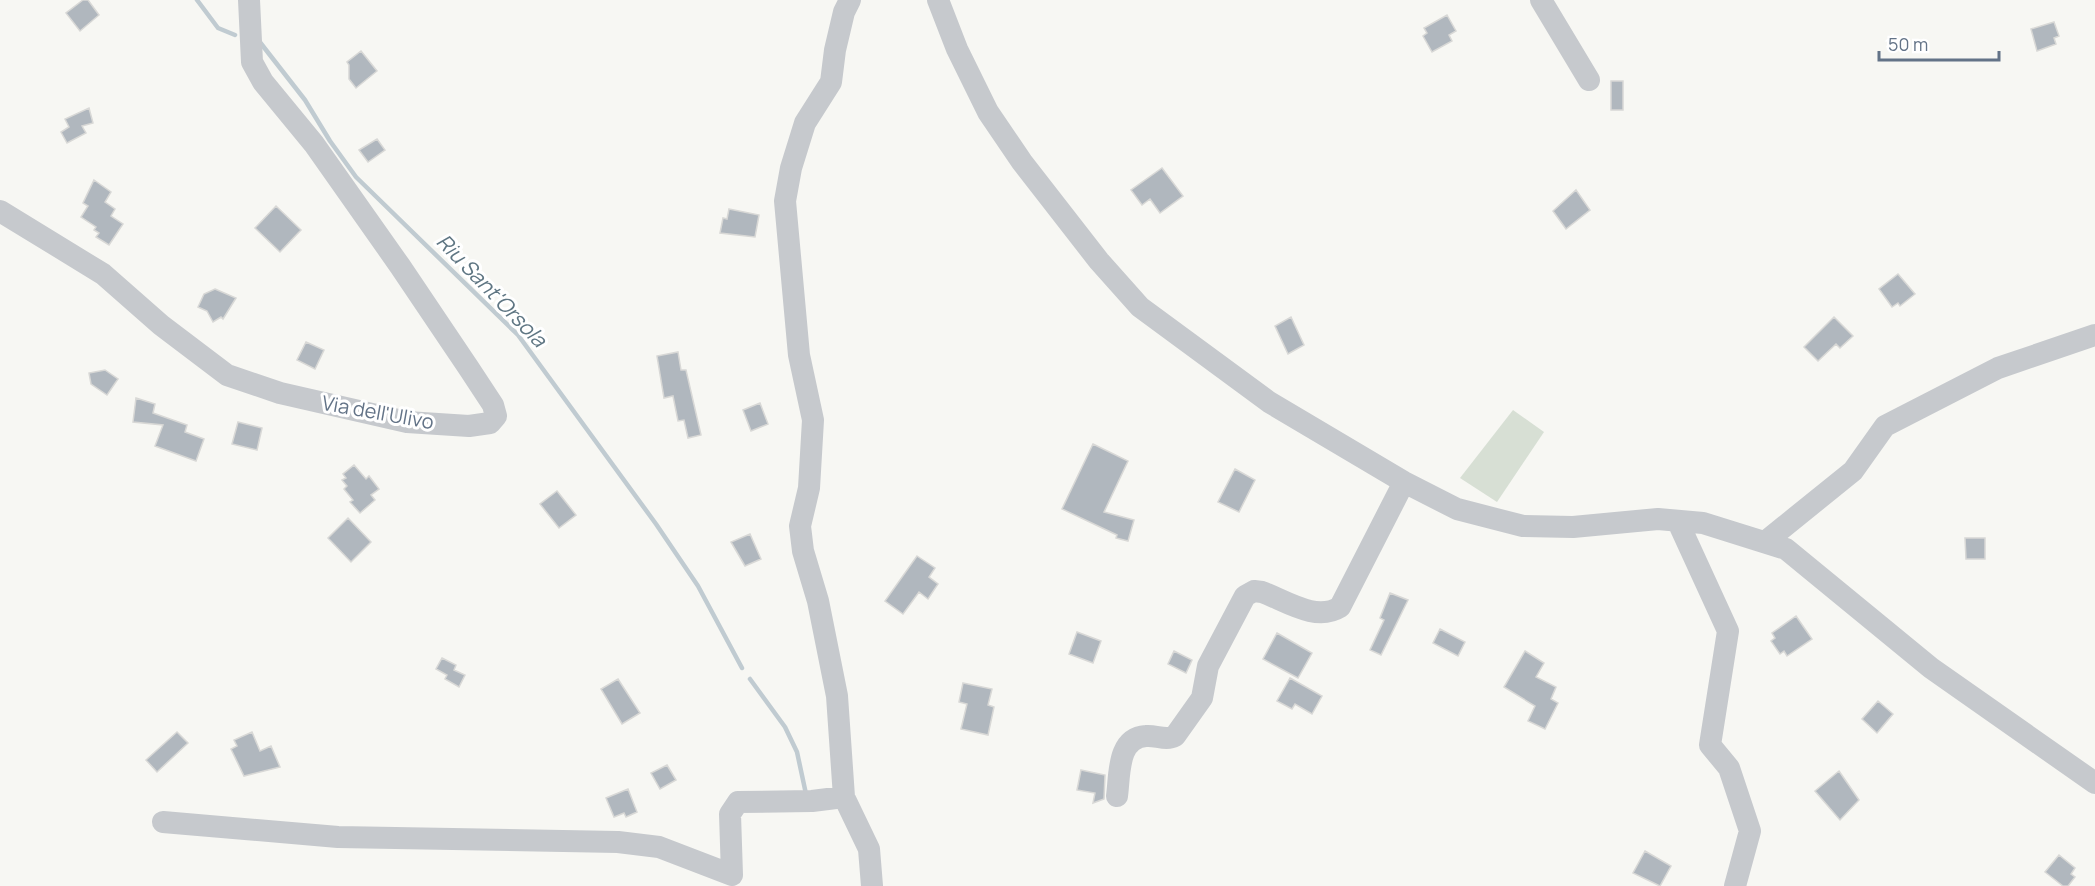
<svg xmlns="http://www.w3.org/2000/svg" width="2095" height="886" viewBox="0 0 2095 886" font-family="Manrope,sans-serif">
	<rect width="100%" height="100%" fill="#f7f7f3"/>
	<path fill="#d7dfd4" d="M1513,410L1544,432L1497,502L1460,478Z"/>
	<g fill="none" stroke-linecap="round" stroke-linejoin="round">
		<path stroke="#c0cbd1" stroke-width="4.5" d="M197,0L218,28L235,35
			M259,41L305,100L330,141L356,177L518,335L656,524L698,586L742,668
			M750,679L785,727L797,752L806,794"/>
	</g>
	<path fill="#b0b7be" stroke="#d8d8d6" stroke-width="1.5" d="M83,0H88L99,15L80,31L66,13Z
		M1447,15L1456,31L1449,35L1452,41L1432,52L1423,36L1427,33L1424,28Z
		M2054,22L2059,36L2054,38L2056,44L2037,51L2031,29Z
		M361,51L377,71L356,88L349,79V65L347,62Z
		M1611,81H1623V110H1611Z
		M89,108L93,123L82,126L86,133L67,143L61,132L69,127L65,119Z
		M377,139L385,150L368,162L359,150Z
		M1162,168L1183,196L1160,213L1150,199L1142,205L1131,190Z
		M94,180L111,192L105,202L115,209L111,216L123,224L109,245L96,237L99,233L94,230L96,227L81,217L88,206L83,203Z
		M1576,190L1590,210L1566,229L1553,211Z
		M276,206L301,230L280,252L255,228Z
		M729,209L759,215L755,237L720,233L723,218L727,219Z
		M1898,274L1915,294L1900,306L1898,303L1892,307L1879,289Z
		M215,289L236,298L223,319L221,317L213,322L207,311L198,307L204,294Z
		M1291,317L1304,345L1288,354L1275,326Z
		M1834,317L1853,336L1840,348L1836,344L1818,361L1804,347Z
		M306,342L324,350L315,369L297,360Z
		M678,352L681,370H686L701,435L688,438L684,420L678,421L673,396L664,398L657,356Z
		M105,370L118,379L107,395L91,384L89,373Z
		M136,398L155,404L153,413L187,425L185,432L204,439L196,461L155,446L163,425L133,422Z
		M760,403L768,424L751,431L743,410Z
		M238,422L262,428L257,450L232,444Z
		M1093,444L1128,461L1104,512L1134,520L1128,541L1116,538L1117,535L1062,509Z
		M354,465L366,479L369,476L379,489L371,495L375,500L360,513L350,502L353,500L344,489L347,486L342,480L346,478L343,474Z
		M1235,469L1255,480L1239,512L1218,502Z
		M557,491L576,515L559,528L540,504Z
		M348,518L371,542L351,562L328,538Z
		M750,534L761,559L745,566L731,542Z
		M1965,538H1985V559H1966Z
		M917,556L935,568L929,577L938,584L928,599L919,592L903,614L885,601Z
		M1390,593L1408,600L1381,655L1370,650L1384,620L1380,618Z
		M1796,616L1812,639L1787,656L1784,651L1780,654L1771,641L1775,638L1772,633Z
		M1440,629L1465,642L1458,656L1433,643Z
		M1077,632L1101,641L1093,663L1069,654Z
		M1277,633L1312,653L1298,678L1263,659Z
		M1174,651L1192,660L1186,673L1168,664Z
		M1525,651L1544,663L1536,677L1556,687L1551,699L1558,703L1545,729L1528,721L1535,706L1504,687Z
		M442,658L456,665L454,670L465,675L459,687L445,679L447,675L436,669Z
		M1290,678L1322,696L1312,714L1295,704L1292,709L1277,701Z
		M618,679L640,713L622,724L601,689Z
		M963,683L992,689L988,705L994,707L988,735L961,729L967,704L959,702Z
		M1878,701L1893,714L1877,733L1862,719Z
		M177,732L188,743L157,772L146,760Z
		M252,732L260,751L271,746L280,767L244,776L231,749L237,746L234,740Z
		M667,765L676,780L660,789L651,773Z
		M1081,770L1105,775L1104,799L1093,803L1095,793L1077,790Z
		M1839,771L1859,800L1840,820L1815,791Z
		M628,789L637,812L626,817L624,813L614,817L606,798Z
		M1645,851L1671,866L1660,886L1633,873Z
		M2059,855L2075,868L2071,874L2075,877L2068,886H2063L2045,872Z"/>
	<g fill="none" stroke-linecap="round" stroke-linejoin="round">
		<path stroke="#c6c9cd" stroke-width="22" d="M850,0L844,12L835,50L831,82L805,123L791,168L785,201L799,355L813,420L809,488L800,526L803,551L818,601L837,696L844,797L869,849L872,886
			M938,0L957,49L988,112L1022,162L1099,261L1140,307L1269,402L1404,482L1457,509L1523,526L1573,527L1658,519L1703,523L1786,549L1931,668L2095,783
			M1541,0L1589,80
			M0,211L103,274L161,325L227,375L280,393L407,422L469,426L490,423L496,416L493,405L468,367L400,266L314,144L263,82L252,62L249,0
			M1678,522L1728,631L1710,745L1729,768L1750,831L1735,886
			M1765,542L1853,471L1885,426L1998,368L2095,335
			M1117,796C1120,774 1117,738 1146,736C1156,735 1166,741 1175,736L1202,698L1208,666L1245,596L1254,591L1262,592C1286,601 1316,622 1340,607L1404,482
			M163,822L338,837L618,842L659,847L732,875L730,814L738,802L812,801L844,797"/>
	</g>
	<g text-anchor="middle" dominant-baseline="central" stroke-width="6" stroke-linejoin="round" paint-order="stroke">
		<g font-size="20" fill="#637387" stroke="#fff">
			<text transform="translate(378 412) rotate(10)">Via dell'Ulivo</text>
		</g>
		<g font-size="21" font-style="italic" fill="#5f7683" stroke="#fff">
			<text transform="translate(492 290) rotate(46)">Riu Sant'Orsola</text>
		</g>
	</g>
	<path d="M1879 51v9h120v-9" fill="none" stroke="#637387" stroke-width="3"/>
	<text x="1888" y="51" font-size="18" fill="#637387" stroke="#ffffff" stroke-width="4.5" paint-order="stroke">50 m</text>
</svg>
